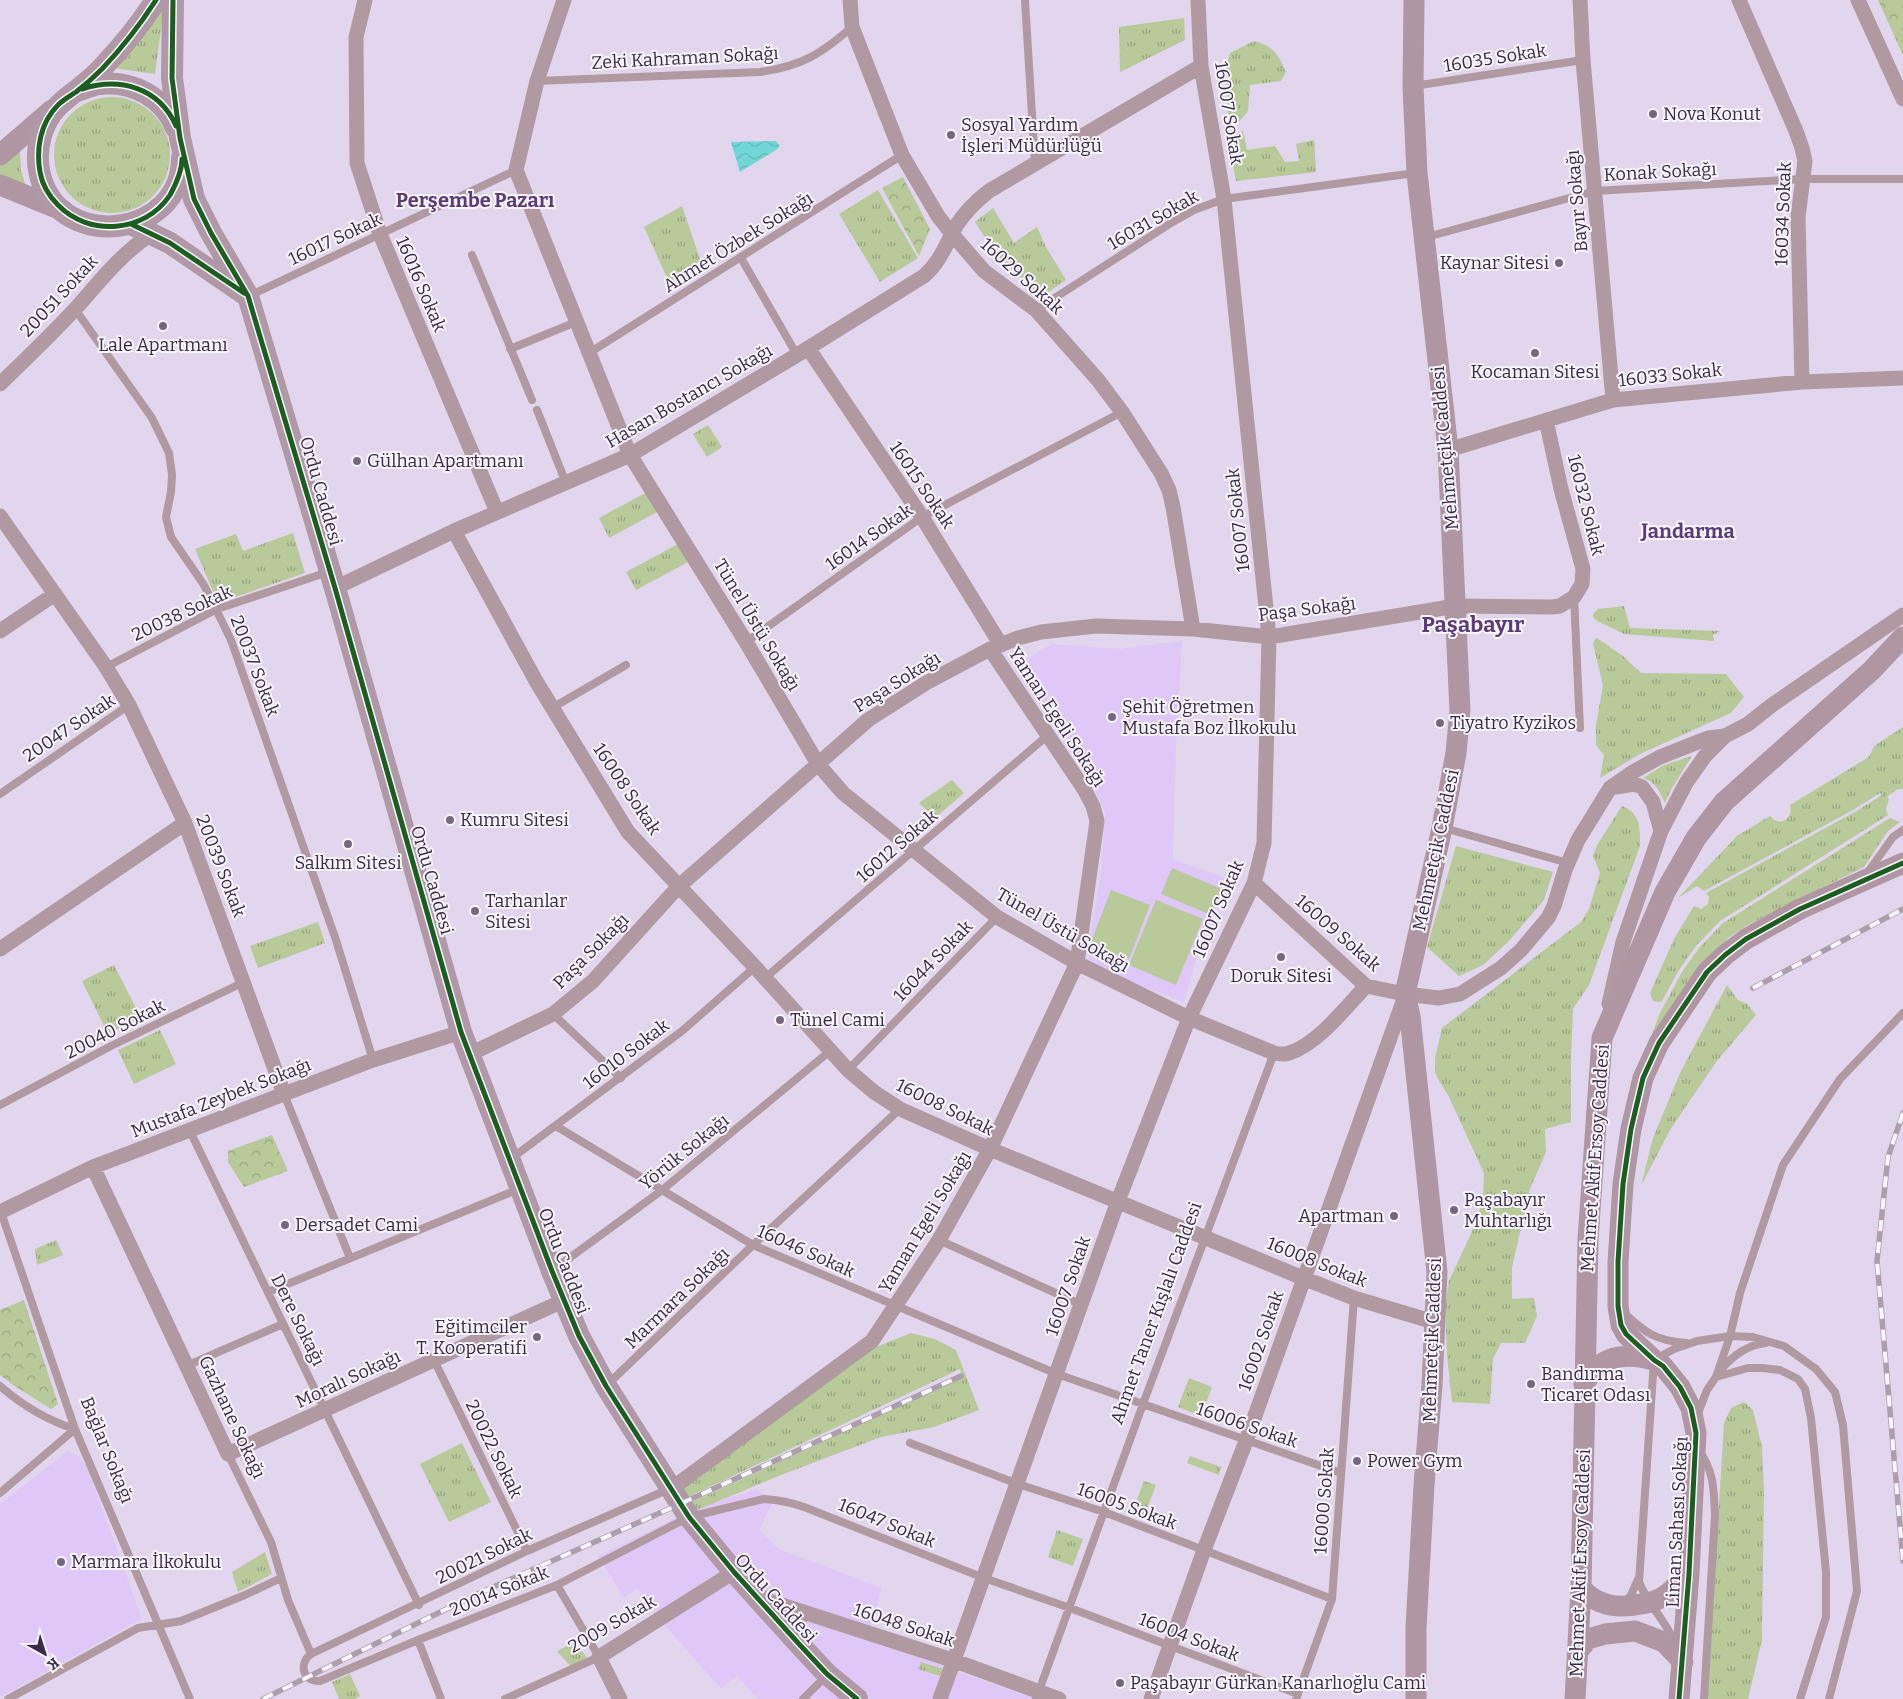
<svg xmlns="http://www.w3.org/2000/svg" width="1903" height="1699" viewBox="0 0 1903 1699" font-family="Bitter,serif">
	<defs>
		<pattern id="grass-tufts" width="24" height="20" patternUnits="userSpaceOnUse" patternTransform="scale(1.25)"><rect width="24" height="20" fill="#b8c99a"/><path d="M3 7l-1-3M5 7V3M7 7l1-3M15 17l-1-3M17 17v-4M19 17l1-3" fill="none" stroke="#97a380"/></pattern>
		<pattern id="forest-crowns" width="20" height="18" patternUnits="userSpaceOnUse" patternTransform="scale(1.25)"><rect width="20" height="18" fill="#b8c99a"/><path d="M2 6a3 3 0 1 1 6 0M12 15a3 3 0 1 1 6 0" fill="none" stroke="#97a380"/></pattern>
		<pattern id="water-waves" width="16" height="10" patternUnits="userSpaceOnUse" patternTransform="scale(1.25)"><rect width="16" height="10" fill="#70d7d6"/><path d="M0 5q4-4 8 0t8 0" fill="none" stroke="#62b9b9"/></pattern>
	</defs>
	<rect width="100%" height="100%" fill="#e2d6ee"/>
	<path fill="#dfc8f7" d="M1182,641L1175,770L1173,859L1233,881L1202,937L1184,1002L1096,968L1091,963L1089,957V943L1102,865L1105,812L1089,777L1013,667L1052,644L1120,649Z
		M68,1451L79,1456L88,1469L142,1619L0,1697V1504Z
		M757,1489L773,1502L759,1530L779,1549L882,1588L867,1639L1035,1699H758L737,1676L721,1689L662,1622L638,1588L624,1598L598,1556L694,1509Z"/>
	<path fill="url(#grass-tufts)" d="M165,0L155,74L113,68Z
		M1184,18L1185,40L1120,72L1119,27Z
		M1254,41C1273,45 1279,56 1286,72L1281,81L1250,85L1248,111L1239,122L1228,114L1225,70L1230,53Z
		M54 155a58 58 0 1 1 116 0a58 58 0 1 1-116 0Z
		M1243,131L1247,150L1275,146L1285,162L1299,161L1296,144L1314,140L1316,172L1236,181L1228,136Z
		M20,150L21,170L27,190L0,177V165Z
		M878,190L918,258L880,282L839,214Z
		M682,206L701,262L669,282L644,227Z
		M993,208L1014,243L1037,227L1046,247L1066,280L1041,297L995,253L975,222Z
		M708,425L722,447L707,457L693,434Z
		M649,491L659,511L609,538L599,518Z
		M293,533L305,573L218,603L195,549L236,534L243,551Z
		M678,544L688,562L636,590L626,572Z
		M1624,606L1630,628L1720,631L1713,635L1714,641L1624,634L1597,621L1593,617V614L1598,609Z
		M1597,638L1623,656L1641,673L1726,674L1744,697L1731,713L1640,754L1600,778L1604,755L1596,745V725L1603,685L1593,644L1595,639Z
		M1903,727V789H1898L1887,797L1889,799L1886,809L1888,815L1720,921L1696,946L1679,970L1662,1001L1659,1002L1653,1001L1650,993L1674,939L1694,906L1701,909L1708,904L1709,897L1706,893L1855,812L1882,795L1880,793L1853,810L1704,891L1697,886L1678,898L1737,836L1770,816C1779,828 1794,819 1790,805L1869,757L1874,746Z
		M1692,756L1671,790L1665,803C1660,792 1655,781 1643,778L1664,765Z
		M952,780L964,793L935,818L919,803Z
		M1622,806C1641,813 1640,829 1640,846L1589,985L1573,1009L1571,1058V1122L1545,1129L1546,1152L1530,1189L1512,1267V1299L1534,1298L1537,1316L1525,1343H1501L1493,1359L1490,1404L1452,1402L1447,1356L1445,1307L1449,1281L1476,1223L1483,1198L1484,1173L1448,1095L1439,1081L1435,1072V1058L1442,1028L1581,922L1589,909L1600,873L1593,856L1597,845Z
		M1890,818L1900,822L1888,831L1864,867L1746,926L1728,938L1714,956L1636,1076L1660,1013L1682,972L1699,948L1723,923Z
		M1456,846L1553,872L1544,900L1508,942L1483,965L1459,976L1427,947Z
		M318,922L325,943L258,968L250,946Z
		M114,965L141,1018L108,1034L82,981Z
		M1727,985L1738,1000L1747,1004L1756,1015L1716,1062L1670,1130L1641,1186L1653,1138L1680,1073Z
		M160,1030L176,1064L134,1084L118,1050Z
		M56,1240L63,1255L37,1265L35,1249Z
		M911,1333L935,1339L956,1350L979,1410L934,1427L881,1437L781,1475L695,1511L690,1503L962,1378L960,1369L686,1498L680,1488L864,1352Z
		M1189,1378L1212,1387L1201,1416L1178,1407Z
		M1744,1402L1753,1410L1762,1447L1764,1491L1762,1640L1748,1699H1707L1724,1423L1731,1408Z
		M462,1443L491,1502L449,1522L420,1464Z
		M1190,1456L1221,1467L1219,1475L1187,1463Z
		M1144,1481L1156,1485L1144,1517L1132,1513Z
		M1057,1530L1083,1539L1073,1566L1048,1557Z
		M265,1552L272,1574L238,1592L232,1572Z
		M575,1642L588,1659L571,1667L557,1651Z
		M921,1662L943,1669L940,1676L918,1669Z
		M350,1674L360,1696L355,1699H339L332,1682Z"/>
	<path fill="url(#forest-crowns)" d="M1878,0H1903V55Z
		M903,177L930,229L919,256L882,188Z
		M272,1135L288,1171L244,1187L228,1162V1151Z
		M24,1300L58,1404L51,1409L13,1385L0,1375V1310Z"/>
	<path fill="#b8c99a" d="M1172,868L1222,889L1211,915L1161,894Z
		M1111,890L1150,905L1129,959L1090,945Z
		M1156,900L1203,919L1176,985L1129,965Z"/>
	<path fill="url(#water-waves)" d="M776,141L780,146L776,150L740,172L731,142Z"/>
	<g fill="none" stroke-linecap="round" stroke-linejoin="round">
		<path stroke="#b199a1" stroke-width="8" d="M1025,0L1035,164
			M537,81L760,72C802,66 821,54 852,27
			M1414,86L1583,60
			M1427,237L1595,191L1803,179H1903
			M472,255L532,400
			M741,258L797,355
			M249,296L516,170
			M75,309L152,418L169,453L172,475L171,492L166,517L171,537L204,585L231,640L336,940L373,1060
			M1036,310L1171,223L1194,210L1224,199L1415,173
			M510,349L576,322
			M589,353L902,155
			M537,410L566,483
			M1574,597L1580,728
			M746,642L922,517L1122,412
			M106,667L217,609L328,572
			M552,708L626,665
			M0,794L129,705
			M1444,828L1568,863
			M1868,872L1893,837L1903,830
			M765,978L1048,735
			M553,1014L621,1078
			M848,1070L997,917
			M284,1094L350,1258
			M0,1105L111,1046L244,982
			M556,1126L753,1245L1057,1374L1341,1473
			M190,1131L419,1605
			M512,1158L682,1031L755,967
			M1,1212L75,1429L190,1699
			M939,1240L1082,1305
			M553,1270L661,1191L830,1051
			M268,1292L519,1189
			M1624,1313C1645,1333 1657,1341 1686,1343
			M434,1360L527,1551
			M186,1366L283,1324
			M1720,1371C1732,1356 1746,1345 1766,1343
			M1716,1377L1748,1368H1762L1780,1370L1798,1379L1805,1389L1811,1418L1826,1572V1617L1800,1699
			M608,1384L753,1245L900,1109
			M0,1386C23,1406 46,1420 75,1429
			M1698,1413L1707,1390L1716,1377L1730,1336L1740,1293L1783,1165L1840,1079L1903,1013
			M910,1443L1018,1484L1104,1512L1332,1599
			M1700,1452C1714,1471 1714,1492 1715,1515L1704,1699
			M228,1454L271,1542L288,1600L311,1654
			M669,1489L527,1551L311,1654C298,1664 303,1682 320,1681L418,1640L557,1585L689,1517L764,1499C778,1500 790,1502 804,1507L984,1578L1070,1608L1298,1694
			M0,1493L75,1429
			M1626,1601L1631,1595L1638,1579
			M790,1632L809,1614
			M418,1640L441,1699
			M1675,1643C1666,1621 1648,1605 1639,1582L1654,1360L1674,1349L1697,1341L1730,1336L1753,1337L1784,1346L1816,1369L1835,1392L1843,1425L1857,1591L1829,1699
			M8,1699L138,1628L181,1621L245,1595L281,1578
			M505,1699L599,1657L557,1585
			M803,1699L826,1676
			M1036,1699L1143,1404L1274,1053
			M1296,1699L1332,1599L1354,1298"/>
		<path stroke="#b199a1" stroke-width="15" d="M365,0L356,37L357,163L380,234L497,512
			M564,0L537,81L516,170L630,455L746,642L818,764L843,793L997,917L1077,963L1189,1018L1274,1053C1279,1054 1284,1055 1289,1053C1317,1045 1346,1007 1366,986
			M850,0L852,27L902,155L938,216L952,234L984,271L1036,310L1098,380L1122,412L1161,473L1169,490L1173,507L1193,629
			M1580,0L1583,60L1613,400
			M1739,0L1796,131L1802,148L1805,161L1798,217L1802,382
			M1858,0L1903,99
			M808,348L922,517L1001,645
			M0,384C26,359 52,334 77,307C101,280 120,255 151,234
			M1448,450L1613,400L1802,382L1903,378
			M0,516L106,667L129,705L185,823L284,1094
			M454,531L536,681L628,832L755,967L848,1070L874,1092L900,1109L990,1149L1303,1278L1354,1298L1434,1322
			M335,588L454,531L630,455L797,355L924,276C941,261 946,244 956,226C965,212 976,201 989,191L1201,66
			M0,631L55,594
			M1661,831L1686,783L1705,756L1725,736
			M1254,883L1366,986L1405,994L1439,998L1460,994L1501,968L1521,950L1548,918L1554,906L1565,870L1578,840L1610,788L1633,772L1660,757L1708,738L1725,736L1748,724L1772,705L1903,615
			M0,949L185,823
			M1609,1004L1623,942L1661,831L1653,802L1642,787L1634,784L1616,787
			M470,1054L553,1014L593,981L678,887L868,720L926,683L990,649L1018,638L1041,632L1096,626L1193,629L1269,637L1456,606L1552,607L1560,606L1574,597L1582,584L1583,569L1561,489L1546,420
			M93,1167L228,1454L565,1300
			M0,1212L93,1167L373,1060L461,1032
			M671,1489L872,1341L939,1240L990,1149L1077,963L1097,821L1093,806L1084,789L990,649
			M757,1597L955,1661L1059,1699
			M620,1699L599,1657L734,1572
			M940,1699L1118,1201L1189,1018L1254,883L1264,843L1269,637L1224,199L1201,66L1198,0
			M1151,1699L1204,1550L1246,1441L1405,996"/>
		<path stroke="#b095a2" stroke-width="21" d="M1414,0L1413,87L1417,173L1448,450L1460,711L1456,753L1442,828L1405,994L1410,1016L1437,1272L1432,1385L1424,1485L1416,1628V1699
			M0,155L52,110
			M0,185L64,211
			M1584,1384C1600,1355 1624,1352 1654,1360
			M1581,1588C1597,1606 1617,1609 1641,1604C1649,1603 1659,1600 1666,1595C1674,1589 1681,1581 1689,1574
			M1578,1651L1588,1639L1605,1634L1635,1631L1664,1642L1683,1662
			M1575,1699L1581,1588L1588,1239L1602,1038L1665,892L1696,838L1724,802L1872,670L1903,637
			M1679,1699L1689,1574L1696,1433L1691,1408L1680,1387L1663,1366L1654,1360L1626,1334L1621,1325L1618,1306V1262L1623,1184L1631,1129L1643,1078L1659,1043L1707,972L1725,955L1746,939L1800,909L1903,863"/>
		<path stroke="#b098a7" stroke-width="22" d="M156,0C140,25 122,47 102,68C89,83 72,92 59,105C41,122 34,151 40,175C59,253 182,238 182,158
			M173,0L172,78L180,138L194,199L211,233L248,296L335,588L461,1032L552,1271L579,1336L606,1386L689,1517L734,1572L799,1644L827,1674L857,1699
			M80,90C86,88 93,85 99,84C132,80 164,97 176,128
			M131,224L170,243L243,293"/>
		<g stroke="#ad9eac" stroke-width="5.5">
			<path id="rail" d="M1753,988L1903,909
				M1903,1113L1888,1157L1877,1261L1903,1561
				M263,1699L473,1596L680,1504L961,1376"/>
		</g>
		<use href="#rail" stroke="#f9f6fe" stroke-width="4" stroke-dasharray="11" stroke-linecap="butt"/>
		<g stroke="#f9f6fe" stroke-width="8">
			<path id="cycleway" d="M156,0C140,25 122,48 102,69C94,77 85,85 76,92C70,96 63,100 58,105C40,123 36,149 40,172C42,184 49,196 58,205C89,237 145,233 170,195C176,184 182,172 182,159
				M173,0L172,78L180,138L194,199L211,233L248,296L335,588L461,1032L552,1271L579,1336L606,1386L689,1517L734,1572L799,1644L827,1674L857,1699
				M82,89C119,77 159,87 176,126
				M131,224L170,243L244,293
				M1679,1699L1689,1574L1696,1433L1691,1408L1680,1387L1663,1366L1654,1360L1626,1334L1621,1325L1618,1306V1262L1623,1184L1631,1129L1643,1078L1659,1043L1707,972L1725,955L1746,939L1800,909L1903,863"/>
		</g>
		<use href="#cycleway" stroke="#1b5e20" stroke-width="5"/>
	</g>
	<g fill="#756782" stroke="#f9f6fe" stroke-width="2">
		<circle cx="1653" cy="114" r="5"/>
		<circle cx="951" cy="135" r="5"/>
		<circle cx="1559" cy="263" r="5"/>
		<circle cx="163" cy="326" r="5"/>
		<circle cx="1535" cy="353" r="5"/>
		<circle cx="357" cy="461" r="5"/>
		<circle cx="1112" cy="717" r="5"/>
		<circle cx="1440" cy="723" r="5"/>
		<circle cx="450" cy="820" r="5"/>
		<circle cx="348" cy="844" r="5"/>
		<circle cx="475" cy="911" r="5"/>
		<circle cx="1281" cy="957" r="5"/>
		<circle cx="780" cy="1020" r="5"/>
		<circle cx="1454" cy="1210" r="5"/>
		<circle cx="1394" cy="1216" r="5"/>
		<circle cx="285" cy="1225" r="5"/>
		<circle cx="537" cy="1337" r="5"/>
		<circle cx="1531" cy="1384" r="5"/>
		<circle cx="1357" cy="1461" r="5"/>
		<circle cx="61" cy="1562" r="5"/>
		<circle cx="1120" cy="1683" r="5"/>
	</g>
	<g text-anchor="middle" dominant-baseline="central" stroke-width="4" stroke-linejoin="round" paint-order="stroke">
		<g font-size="18" fill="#3a2b48" stroke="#f9f6fe">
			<text transform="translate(685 58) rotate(-3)">Zeki Kahraman Sokağı</text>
			<text transform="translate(1495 58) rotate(-9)">16035 Sokak</text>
			<text transform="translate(1229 113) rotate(81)">16007 Sokak</text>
			<text transform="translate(1660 172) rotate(-3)">Konak Sokağı</text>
			<text transform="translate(1577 201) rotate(-95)">Bayır Sokağı</text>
			<text transform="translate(1783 214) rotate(-88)">16034 Sokak</text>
			<text transform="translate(1153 220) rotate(-30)">16031 Sokak</text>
			<text transform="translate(335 239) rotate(-25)">16017 Sokak</text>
			<text transform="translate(738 242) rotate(-32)">Ahmet Özbek Sokağı</text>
			<text transform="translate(1022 276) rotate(42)">16029 Sokak</text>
			<text transform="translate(421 284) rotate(67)">16016 Sokak</text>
			<text transform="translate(59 296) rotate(-47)">20051 Sokak</text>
			<text transform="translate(1670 375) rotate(-6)">16033 Sokak</text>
			<text transform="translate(689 396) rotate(-30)">Hasan Bostancı Sokağı</text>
			<text transform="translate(1445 448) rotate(-95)">Mehmetçik Caddesi</text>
			<text transform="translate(922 485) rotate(56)">16015 Sokak</text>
			<text transform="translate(321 491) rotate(74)">Ordu Caddesi</text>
			<text transform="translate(1586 505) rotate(76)">16032 Sokak</text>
			<text transform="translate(1238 520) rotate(-96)">16007 Sokak</text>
			<text transform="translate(869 537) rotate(-35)">16014 Sokak</text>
			<text transform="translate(1307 609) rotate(-7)">Paşa Sokağı</text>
			<text transform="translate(182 613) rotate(-25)">20038 Sokak</text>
			<text transform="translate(757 625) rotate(59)">Tünel Üstü Sokağı</text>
			<text transform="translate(255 666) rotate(69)">20037 Sokak</text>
			<text transform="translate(897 682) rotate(-32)">Paşa Sokağı</text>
			<text transform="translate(1057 717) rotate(57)">Yaman Egeli Sokağı</text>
			<text transform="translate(69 728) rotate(-34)">20047 Sokak</text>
			<text transform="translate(627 789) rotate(56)">16008 Sokak</text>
			<text transform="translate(897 846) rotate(-41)">16012 Sokak</text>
			<text transform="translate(1436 850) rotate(-78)">Mehmetçik Caddesi</text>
			<text transform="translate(221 866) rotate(69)">20039 Sokak</text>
			<text transform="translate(432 880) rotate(74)">Ordu Caddesi</text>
			<text transform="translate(1218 909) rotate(-67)">16007 Sokak</text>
			<text transform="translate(1063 930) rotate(30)">Tünel Üstü Sokağı</text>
			<text transform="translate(1338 933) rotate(41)">16009 Sokak</text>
			<text transform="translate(591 951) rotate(-45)">Paşa Sokağı</text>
			<text transform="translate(933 961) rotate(-46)">16044 Sokak</text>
			<text transform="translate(115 1029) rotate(-27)">20040 Sokak</text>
			<text transform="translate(626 1054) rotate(-37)">16010 Sokak</text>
			<text transform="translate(221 1098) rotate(-21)">Mustafa Zeybek Sokağı</text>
			<text transform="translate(945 1107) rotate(26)">16008 Sokak</text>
			<text transform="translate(684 1152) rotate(-39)">Yörük Sokağı</text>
			<text transform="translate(1595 1158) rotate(-86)">Mehmet Akif Ersoy Caddesi</text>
			<text transform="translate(925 1222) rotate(-59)">Yaman Egeli Sokağı</text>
			<text transform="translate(806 1251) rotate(24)">16046 Sokak</text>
			<text transform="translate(564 1261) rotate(69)">Ordu Caddesi</text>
			<text transform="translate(1317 1262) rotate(22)">16008 Sokak</text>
			<text transform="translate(1068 1286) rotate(-71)">16007 Sokak</text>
			<text transform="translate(677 1298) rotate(-44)">Marmara Sokağı</text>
			<text transform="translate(1156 1313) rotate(-70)">Ahmet Taner Kışlalı Caddesi</text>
			<text transform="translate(298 1320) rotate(64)">Dere Sokağı</text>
			<text transform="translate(1432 1340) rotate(-88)">Mehmetçik Caddesi</text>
			<text transform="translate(1261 1341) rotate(-71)">16002 Sokak</text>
			<text transform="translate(348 1379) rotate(-25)">Moralı Sokağı</text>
			<text transform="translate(232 1417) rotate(65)">Gazhane Sokağı</text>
			<text transform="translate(1247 1425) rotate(19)">16006 Sokak</text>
			<text transform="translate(494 1449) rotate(64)">20022 Sokak</text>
			<text transform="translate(107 1450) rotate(68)">Bağlar Sokağı</text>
			<text transform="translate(1324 1501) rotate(-86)">16000 Sokak</text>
			<text transform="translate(1127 1506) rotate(20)">16005 Sokak</text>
			<text transform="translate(1677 1522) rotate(-87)">Liman Sahası Sokağı</text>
			<text transform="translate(887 1523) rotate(22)">16047 Sokak</text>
			<text transform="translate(484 1556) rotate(-26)">20021 Sokak</text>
			<text transform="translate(1580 1563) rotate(-88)">Mehmet Akif Ersoy Caddesi</text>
			<text transform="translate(499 1591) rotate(-22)">20014 Sokak</text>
			<text transform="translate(776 1598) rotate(48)">Ordu Caddesi</text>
			<text transform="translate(612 1624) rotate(-30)">2009 Sokak</text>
			<text transform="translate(904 1625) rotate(18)">16048 Sokak</text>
			<text transform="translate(1189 1637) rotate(21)">16004 Sokak</text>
		</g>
		<g font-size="18" fill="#3a2b48" stroke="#f9f6fe" text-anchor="start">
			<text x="1663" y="114">Nova Konut</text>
			<text x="961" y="125">Sosyal Yardım<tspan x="961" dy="21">İşleri Müdürlüğü</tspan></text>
			<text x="1549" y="263" text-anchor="end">Kaynar Sitesi</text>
			<text x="163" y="345" text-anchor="middle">Lale Apartmanı</text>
			<text x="1535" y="372" text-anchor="middle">Kocaman Sitesi</text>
			<text x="367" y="461">Gülhan Apartmanı</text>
			<text x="1122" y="707">Şehit Öğretmen<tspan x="1122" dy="21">Mustafa Boz İlkokulu</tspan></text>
			<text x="1450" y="723">Tiyatro Kyzikos</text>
			<text x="460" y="820">Kumru Sitesi</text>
			<text x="348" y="863" text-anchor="middle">Salkım Sitesi</text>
			<text x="485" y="901">Tarhanlar<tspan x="485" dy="21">Sitesi</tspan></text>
			<text x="1281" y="976" text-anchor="middle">Doruk Sitesi</text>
			<text x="790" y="1020">Tünel Cami</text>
			<text x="1464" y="1200">Paşabayır<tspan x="1464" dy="21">Muhtarlığı</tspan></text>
			<text x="1384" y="1216" text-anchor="end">Apartman</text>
			<text x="295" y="1225">Dersadet Cami</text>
			<text x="527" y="1327" text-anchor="end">Eğitimciler<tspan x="527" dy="21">T. Kooperatifi</tspan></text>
			<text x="1541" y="1374">Bandırma<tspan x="1541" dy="21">Ticaret Odası</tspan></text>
			<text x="1367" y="1461">Power Gym</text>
			<text x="71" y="1562">Marmara İlkokulu</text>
			<text x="1130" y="1683">Paşabayır Gürkan Kanarlıoğlu Cami</text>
		</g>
		<g font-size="20" font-weight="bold" fill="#5d3b7b" stroke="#f9f6fe">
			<text x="475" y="200">Perşembe Pazarı</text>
			<text x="1688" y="531">Jandarma</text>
		</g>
		<g font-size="22" font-weight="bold" fill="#5d3b7b" stroke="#f9f6fe">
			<text x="1473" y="624">Paşabayır</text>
		</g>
	</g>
	<g transform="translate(45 1654) rotate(141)" stroke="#f9f6fe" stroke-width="4" paint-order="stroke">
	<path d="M0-4L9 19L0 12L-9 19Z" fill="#3a2b48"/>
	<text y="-8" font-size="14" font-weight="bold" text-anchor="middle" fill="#3a2b48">K</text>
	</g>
</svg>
